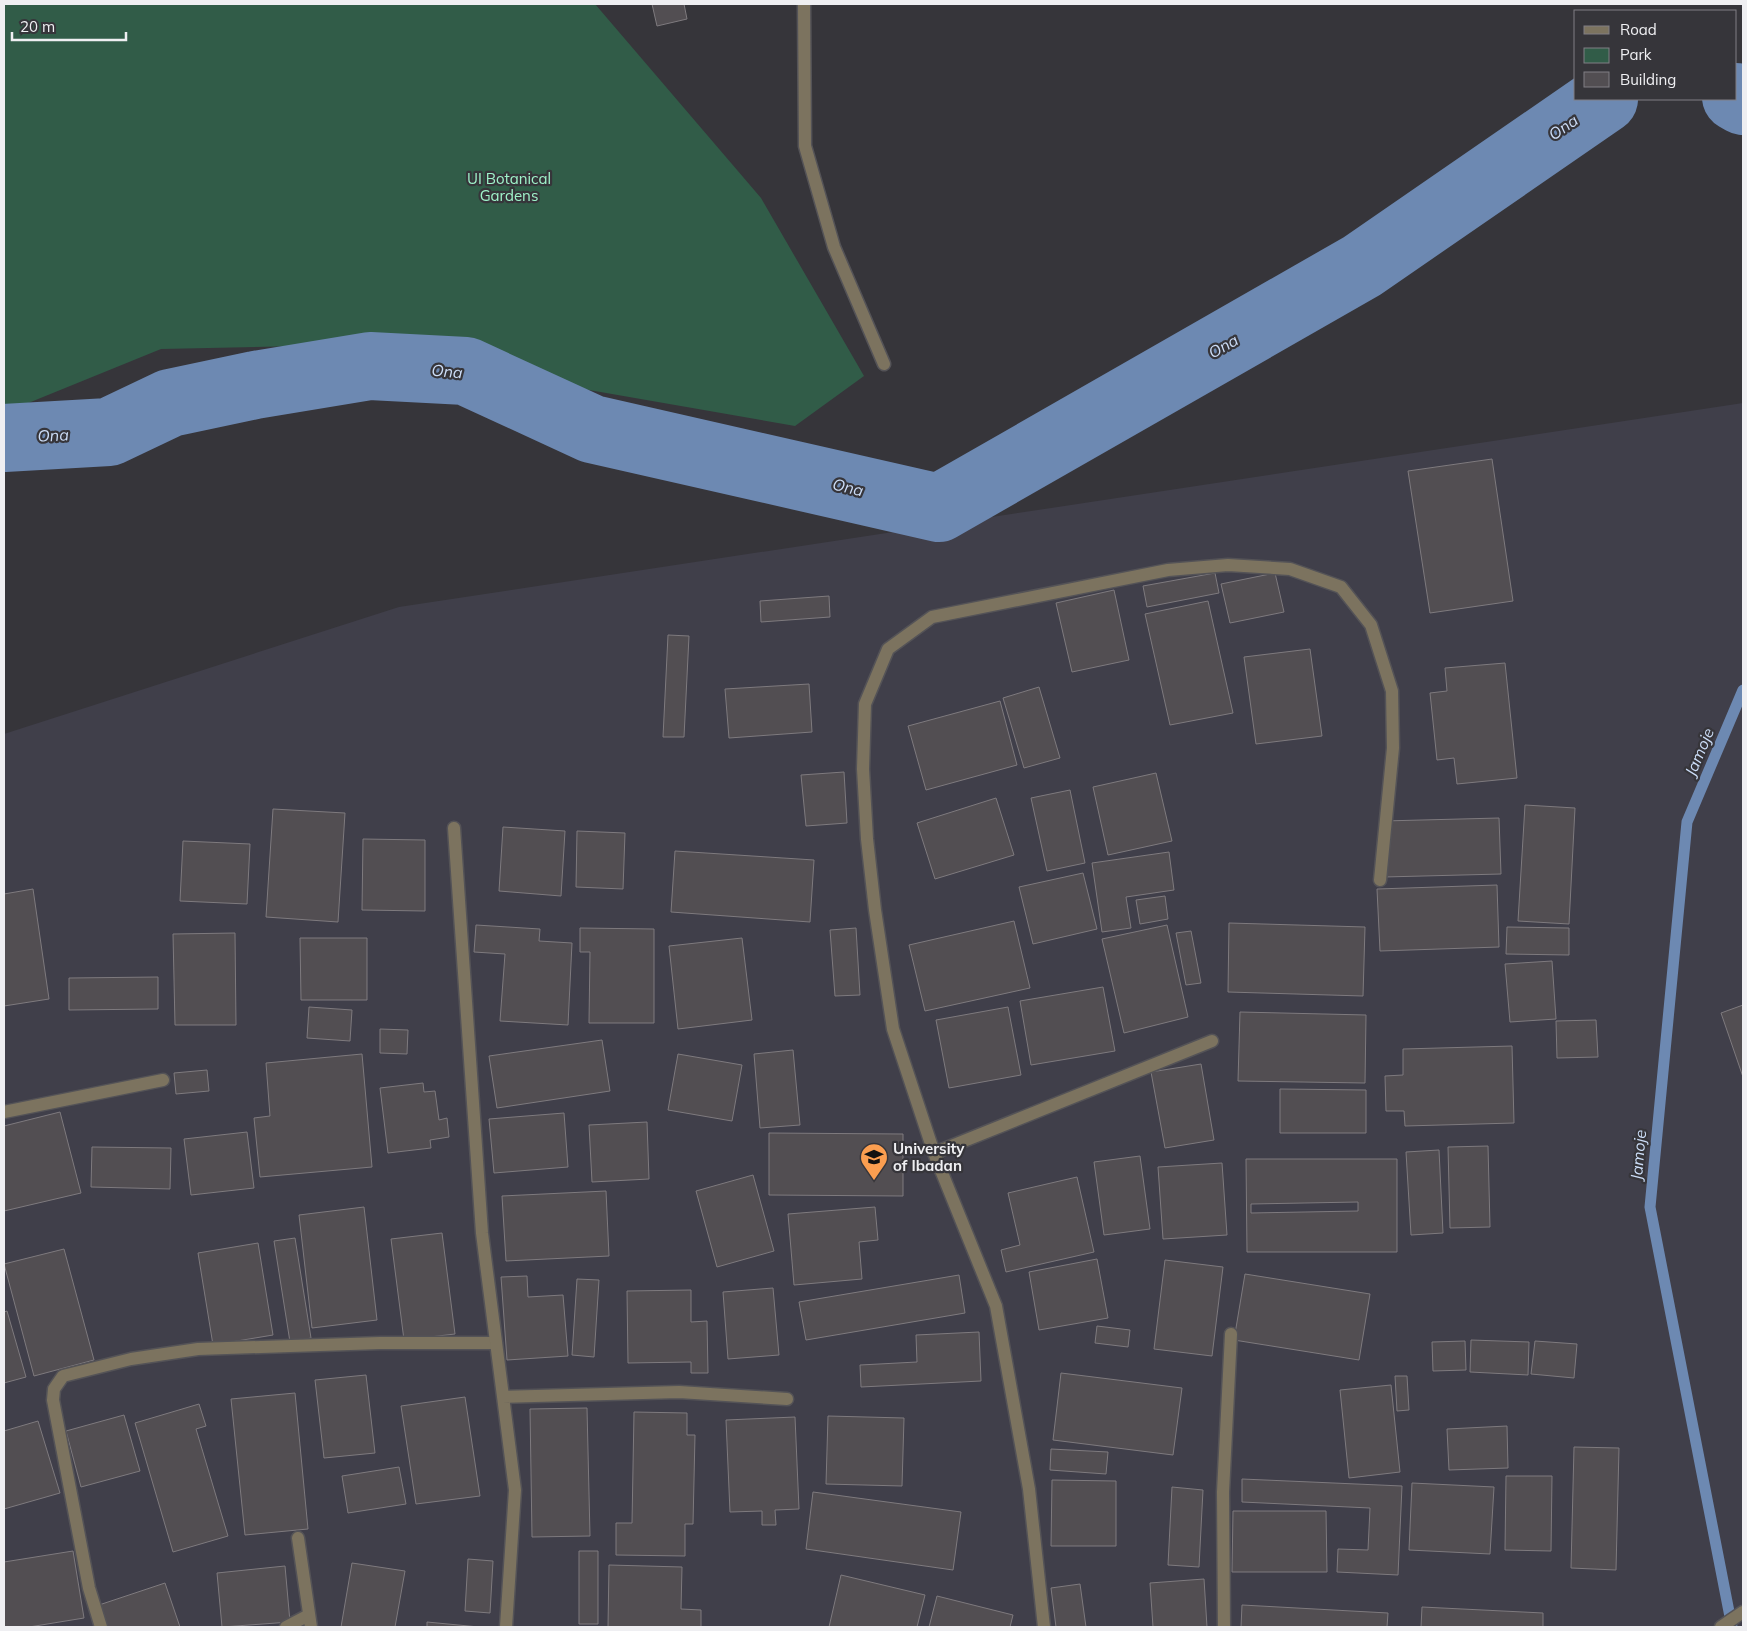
<svg xmlns="http://www.w3.org/2000/svg" width="1747" height="1631" viewBox="0 0 1747 1631" font-family="Mulish,sans-serif">
	<rect width="100%" height="100%" fill="#36353a"/>
	<path fill="#403f4a" d="M1743,403V1627H4V734L399,607Z"/>
	<path fill="#315c48" d="M4,4H595L761,198L864,376L795,426L589,390L431,357L301,346L161,349L16,408L4,409Z"/>
	<g fill="none" stroke-linecap="round" stroke-linejoin="round">
		<path stroke="#6d89b2" stroke-width="11" d="M1732,1627L1650,1207L1687,822L1743,690"/>
		<path stroke="#6d89b2" stroke-width="68" d="M1736,97L1743,101
			M4,438L109,432L170,403L255,385L370,366L466,371L592,429L939,508L1362,266L1604,99"/>
	</g>
	<path fill="#524e52" stroke="#7e7a7e" fill-rule="evenodd" d="M652,4H684L687,19L657,26Z
		M1492,459L1513,601L1430,613L1408,471Z
		M1215,573L1219,593L1147,607L1143,586Z
		M1275,573L1284,612L1230,623L1221,584Z
		M1114,590L1129,660L1072,672L1056,603Z
		M829,596L830,617L761,622L760,601Z
		M1208,601L1233,713L1170,725L1145,614Z
		M668,635L689,636L684,737H663Z
		M1310,649L1322,736L1256,744L1244,657Z
		M1505,663L1517,778L1457,784L1454,758L1437,760L1430,693L1447,691L1445,668Z
		M809,684L812,732L729,738L725,689Z
		M1039,687L1060,758L1024,768L1003,698Z
		M1000,701L1017,765L926,790L908,726Z
		M844,772L847,823L806,826L801,775Z
		M1156,773L1172,841L1108,855L1093,787Z
		M1070,790L1085,863L1047,871L1031,798Z
		M996,798L1014,855L935,879L917,823Z
		M1525,805L1575,808L1569,924L1518,921Z
		M273,809L345,813L338,922L266,917Z
		M1499,818L1501,874L1384,877L1383,821Z
		M503,827L565,831L561,896L499,891Z
		M577,831L625,833L623,889L576,887Z
		M363,839L425,840V911L362,910Z
		M183,841L250,844L247,904L180,901Z
		M675,851L814,860L810,922L671,912Z
		M1169,852L1174,890L1126,897L1131,928L1102,932L1092,863Z
		M1083,873L1097,929L1033,944L1019,887Z
		M1497,885L1499,947L1380,951L1377,889Z
		M33,889L49,999L4,1006V894Z
		M1165,896L1168,919L1140,924L1136,900Z
		M1014,921L1030,988L925,1011L909,945Z
		M1229,923L1365,927L1363,996L1228,992Z
		M476,925L540,929L539,941L572,943L568,1025L500,1021L505,954L474,952Z
		M1167,925L1188,1017L1124,1033L1102,939Z
		M1507,927L1569,928V955L1506,954Z
		M580,928L654,929V1023H589L590,952H580Z
		M856,928L860,995L835,996L830,930Z
		M1191,931L1201,983L1186,985L1176,933Z
		M235,933L236,1025H175L173,934Z
		M300,938H367V1000H301Z
		M742,938L752,1020L678,1029L669,946Z
		M1552,961L1556,1019L1510,1022L1505,964Z
		M158,977V1009L69,1010V978Z
		M1103,987L1115,1051L1031,1065L1020,1001Z
		M1743,1005V1077L1721,1013Z
		M309,1007L352,1010L350,1041L307,1038Z
		M1008,1007L1021,1075L949,1088L936,1020Z
		M1240,1012L1366,1015L1365,1083L1238,1081Z
		M1596,1020L1598,1057L1557,1058L1556,1021Z
		M380,1029L408,1030L407,1054L380,1053Z
		M602,1040L610,1091L497,1108L489,1056Z
		M1512,1046L1514,1123L1405,1126L1404,1111H1386L1385,1076L1403,1075V1049Z
		M793,1050L800,1125L760,1128L754,1054Z
		M362,1054L372,1167L260,1177L254,1118L270,1116L266,1063Z
		M678,1054L742,1065L732,1121L668,1110Z
		M1201,1064L1214,1140L1165,1148L1151,1072Z
		M207,1070L209,1091L176,1094L174,1073Z
		M423,1083L424,1092L435,1091L439,1120L447,1118L449,1137L430,1140L431,1148L388,1153L380,1088Z
		M1280,1089L1366,1090V1133H1280Z
		M60,1112L81,1193L4,1211V1126Z
		M564,1113L568,1167L494,1173L489,1119Z
		M647,1122L649,1179L592,1182L589,1125Z
		M247,1132L254,1188L191,1195L184,1139Z
		M769,1133L903,1134V1196L769,1195Z
		M1488,1146L1490,1227L1450,1228L1448,1147Z
		M92,1147L171,1148L170,1189L91,1187Z
		M1439,1150L1443,1233L1411,1235L1406,1152Z
		M1140,1156L1150,1229L1104,1235L1094,1162Z
		M1246,1159H1397V1252H1247ZM1358,1202V1211L1251,1213V1204Z
		M1222,1163L1227,1235L1163,1239L1158,1167Z
		M753,1175L774,1251L717,1267L696,1191Z
		M1077,1177L1094,1252L1006,1272L1001,1250L1020,1245L1008,1193Z
		M606,1191L609,1256L506,1261L502,1196Z
		M364,1207L377,1320L312,1328L299,1215Z
		M875,1207L878,1240L859,1242L862,1279L794,1285L788,1214Z
		M442,1233L455,1334L404,1340L391,1239Z
		M295,1238L311,1338L290,1342L274,1241Z
		M258,1243L273,1335L213,1345L198,1253Z
		M64,1249L94,1360L34,1376L4,1264Z
		M1097,1259L1108,1318L1039,1330L1029,1272Z
		M1165,1260L1223,1267L1212,1356L1154,1349Z
		M1245,1274L1370,1294L1359,1360L1234,1340Z
		M959,1275L965,1313L806,1340L799,1302Z
		M527,1276L528,1297L563,1295L568,1356L507,1360L501,1277Z
		M577,1279L599,1280L594,1357L572,1355Z
		M773,1288L779,1355L728,1359L723,1292Z
		M691,1290V1322L707,1321L708,1373H691V1362L628,1363L627,1291Z
		M7,1311L26,1377L4,1383V1312Z
		M1097,1326L1130,1330L1128,1347L1095,1343Z
		M979,1332L981,1381L861,1387L860,1365L917,1362L916,1335Z
		M1471,1340L1529,1342L1528,1375L1470,1372Z
		M1465,1341L1466,1370L1433,1371L1432,1342Z
		M1535,1341L1577,1344L1574,1378L1531,1374Z
		M1061,1373L1182,1388L1173,1455L1053,1440Z
		M366,1375L375,1453L324,1458L315,1380Z
		M1395,1376H1407L1409,1410L1397,1411Z
		M1391,1385L1400,1472L1349,1478L1340,1390Z
		M295,1393L308,1529L245,1535L231,1399Z
		M465,1397L480,1496L416,1504L401,1406Z
		M199,1404L206,1426L196,1429L228,1536L173,1552L135,1423Z
		M587,1408L590,1536L532,1537L530,1409Z
		M634,1412L687,1413V1435H695L693,1524H685V1556L616,1555V1523H632Z
		M124,1415L140,1471L81,1487L66,1431Z
		M828,1416L904,1418L902,1486L826,1484Z
		M795,1417L799,1509L775,1510L776,1525H762V1511L730,1512L726,1420Z
		M38,1421L60,1493L4,1509V1431Z
		M1507,1426L1508,1468L1449,1470L1447,1429Z
		M1574,1447L1619,1448L1616,1570L1571,1568Z
		M1051,1449L1108,1452L1106,1474L1050,1470Z
		M399,1467L406,1504L348,1513L342,1476Z
		M1506,1476H1552L1551,1551L1505,1550Z
		M1242,1479L1402,1486L1398,1575L1337,1572L1338,1549L1368,1550L1370,1508L1242,1502Z
		M1052,1480L1116,1481V1546H1051Z
		M1412,1483L1494,1487L1490,1554L1409,1550Z
		M1172,1487L1203,1490L1199,1567L1168,1565Z
		M813,1492L961,1512L953,1570L806,1549Z
		M1233,1511H1326L1327,1572H1232Z
		M73,1551L84,1618L29,1627H4V1562Z
		M579,1551H598V1624H579Z
		M468,1559L493,1561L490,1613L465,1611Z
		M352,1563L405,1571L395,1627H341Z
		M609,1565L682,1567L681,1609L701,1610V1627H608Z
		M285,1566L290,1622L222,1627L217,1573Z
		M841,1575L925,1595L917,1627H829Z
		M1204,1579L1207,1627H1153L1150,1583Z
		M165,1583L180,1627H107L99,1605Z
		M1080,1584L1086,1627H1056L1051,1588Z
		M937,1596L1013,1615L1010,1627H929Z
		M1242,1605L1388,1613L1387,1627H1241Z
		M1422,1607L1543,1613V1627H1421Z
		M427,1622L479,1627H427Z"/>
	<g fill="none" stroke-linecap="round" stroke-linejoin="round">
		<g stroke="#545357" stroke-width="15">
			<path id="service" d="M298,1538L311,1627
				M101,1627L89,1588L53,1400L54,1389L63,1376L131,1359L198,1349L380,1343H496
				M286,1627L309,1615"/>
		</g>
		<g stroke="#545357" stroke-width="15">
			<path id="minor" d="M804,4L805,146L834,247L884,364
				M454,828L482,1233L515,1490L506,1627
				M4,1112L163,1080
				M934,1153L1212,1041
				M503,1397L679,1392L787,1399
				M1044,1627L1029,1489L996,1306L934,1153L893,1029L875,910L867,839L863,769L865,704L888,649L932,617L1168,570L1228,565L1290,569L1341,587L1371,625L1392,691L1393,748L1380,880
				M1224,1627L1223,1492L1231,1334
				M1721,1627L1743,1612"/>
		</g>
		<use href="#service" stroke="#7c735f" stroke-width="12"/>
		<use href="#minor" stroke="#7c735f" stroke-width="12"/>
	</g>
	<defs>
		<g id="university-pin" transform="scale(1.4375)"><path d="M0 17L-7.5 6A9.5 9.5 0 1 1 7.5 6Z" fill="#fb9e50" stroke="#36353a"/><path d="M0-5L7-2L0 1L-7-2ZM-4 1L0 2.5L4 1V4Q0 6-4 4Z" fill="#111"/></g>
	</defs>
	<g fill-rule="evenodd">
		<use href="#university-pin" x="874" y="1157"/>
	</g>
	<g text-anchor="middle" dominant-baseline="central" stroke-width="4.5" stroke-linejoin="round" paint-order="stroke">
		<g font-size="15" fill="#9ff3ca" stroke="#36353a">
			<text x="509" y="178">UI Botanical<tspan x="509" dy="17">Gardens</tspan></text>
		</g>
		<g font-size="15" font-weight="bold" fill="#efeff2" stroke="#36353a" text-anchor="start">
			<text x="893" y="1148">University<tspan x="893" dy="17">of Ibadan</tspan></text>
		</g>
		<g font-size="16" font-style="italic" fill="#ccddf7" stroke="#36353a">
			<text transform="translate(1563 127) rotate(-35)">Ona</text>
			<text transform="translate(1223 346) rotate(-30)">Ona</text>
			<text transform="translate(447 371) rotate(5)">Ona</text>
			<text transform="translate(53 435) rotate(-3)">Ona</text>
			<text transform="translate(848 487) rotate(13)">Ona</text>
			<text transform="translate(1699 752) rotate(-67)">Jamoje</text>
			<text transform="translate(1638 1155) rotate(-85)">Jamoje</text>
		</g>
	</g>
	<rect width="1747" height="1631" fill="none" stroke="#efeff2" stroke-width="10"/>
	<rect x="1574" y="10" width="162" height="90" fill="#36353a" stroke="#807f84"/>
	<rect x="1584" y="26" width="25" height="8" fill="#7c735f" stroke="#807f84"/>
	<text x="1620" y="35" font-size="15" fill="#efeff2">Road</text>
	<rect x="1584" y="48" width="25" height="15" fill="#315c48" stroke="#807f84"/>
	<text x="1620" y="60" font-size="15" fill="#efeff2">Park</text>
	<rect x="1584" y="72" width="25" height="15" fill="#524e52" stroke="#807f84"/>
	<text x="1620" y="85" font-size="15" fill="#efeff2">Building</text>
	<path d="M12 32v8h114v-8" fill="none" stroke="#efeff2" stroke-width="2.5"/>
	<text x="20" y="32" font-size="15" fill="#efeff2" stroke="#36353a" stroke-width="4" paint-order="stroke">20 m</text>
</svg>
